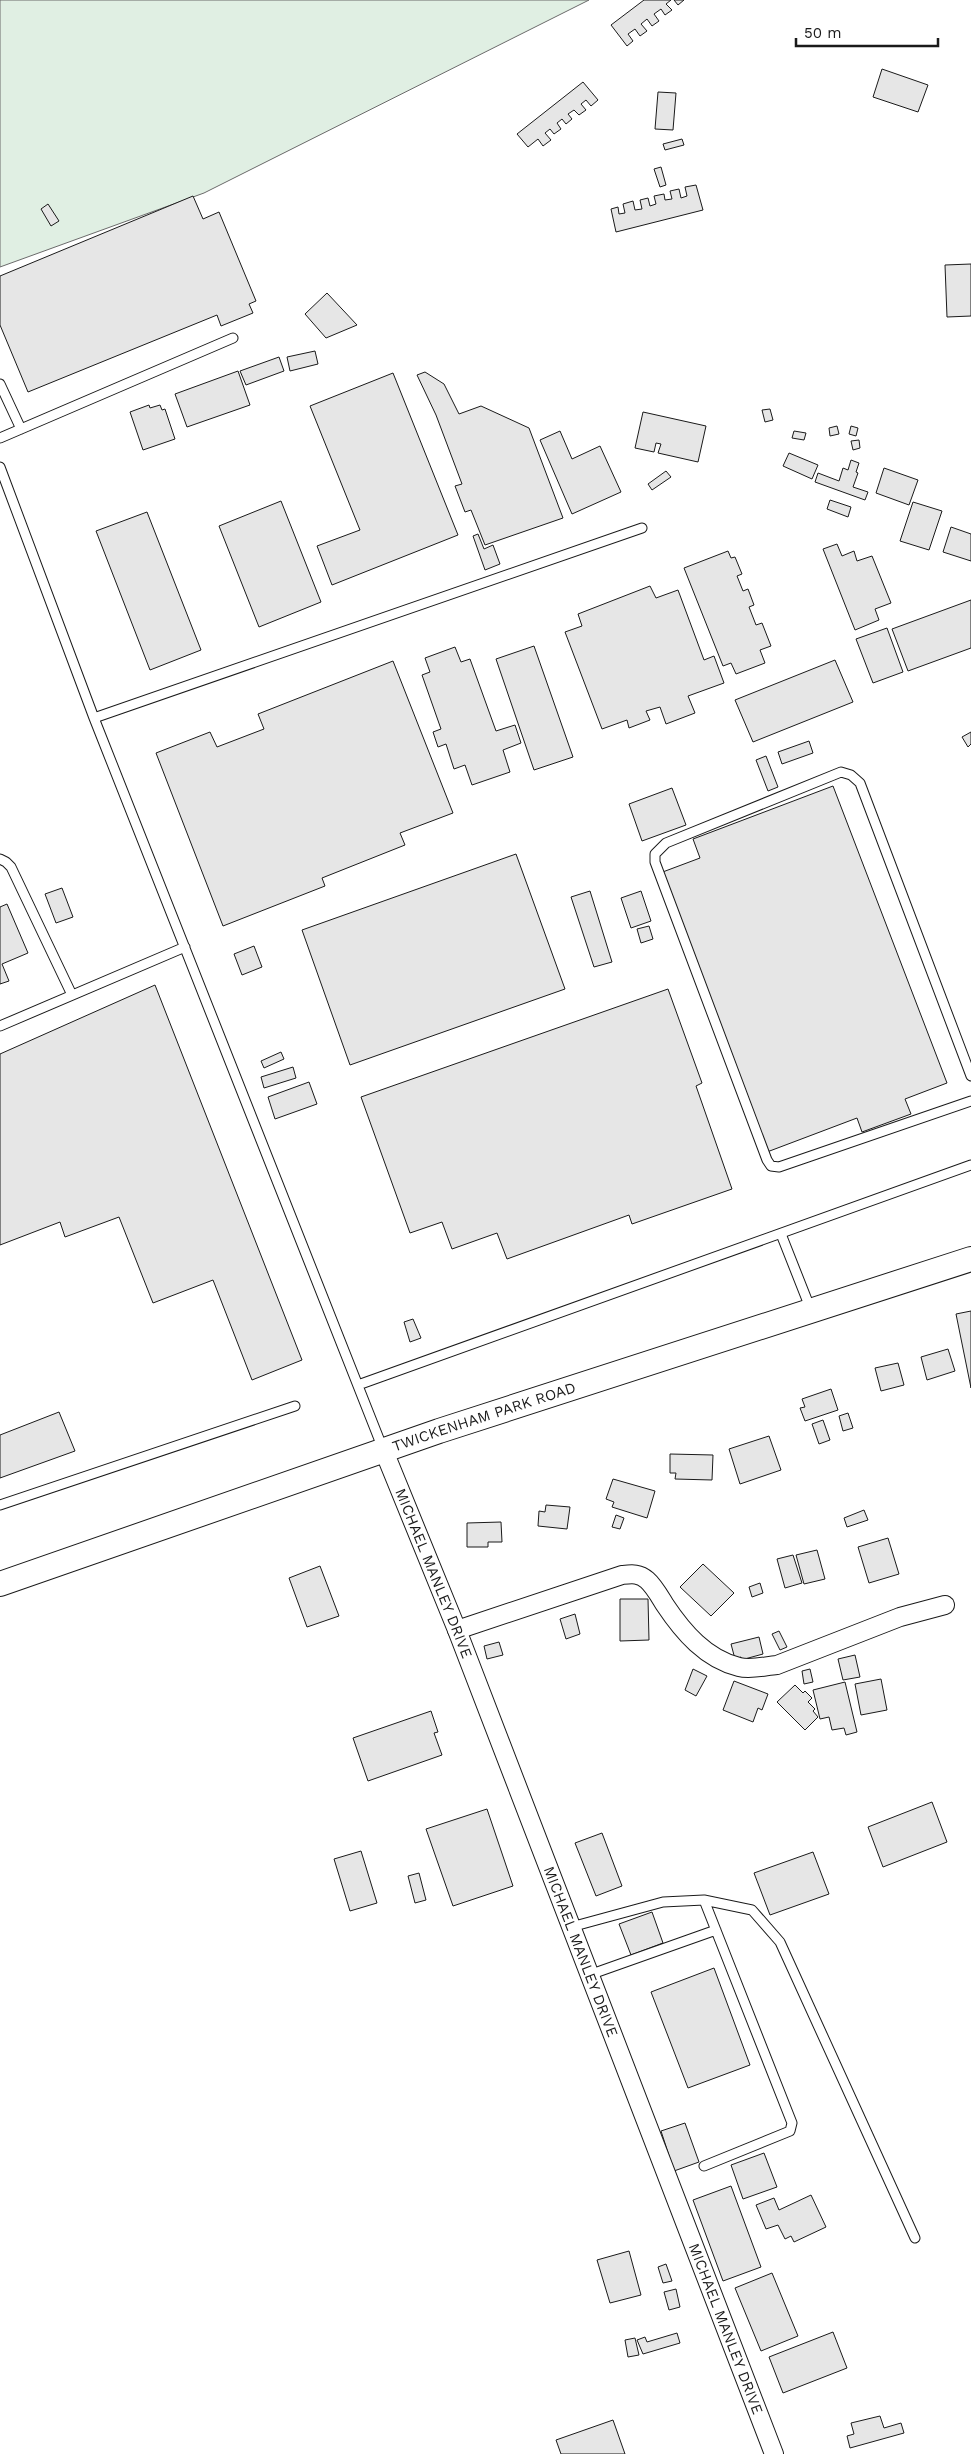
<svg xmlns="http://www.w3.org/2000/svg" width="971" height="2454" viewBox="0 0 971 2454" font-family="'Work Sans',sans-serif">
	<rect width="100%" height="100%" fill="#fff"/>
	<path fill="#e0efe3" stroke="#6a6a6a" d="M0,0H589L204,193L0,267Z"/>
	<path fill="#e6e6e6" stroke="#1a1a1a" d="M644,0H671L666,4L672,10L665,15L661,9L654,14L659,21L652,26L647,19L641,24L647,31L640,36L635,29L628,34L633,41L627,46L611,25Z
		M674,0H684L678,5Z
		M882,69L928,85L918,112L873,97Z
		M583,82L598,100L591,106L586,100L581,104L586,110L579,115L574,110L568,114L572,119L566,124L562,119L557,123L561,129L554,134L550,129L545,133L551,140L543,146L538,139L528,147L517,134Z
		M658,92L676,93L673,130L655,129Z
		M682,139L684,145L665,150L663,144Z
		M661,167L666,185L660,187L654,169Z
		M696,185L703,210L616,232L611,209L618,207L619,214L625,213L623,204L633,201L635,210L642,209L640,200L648,198L650,206L656,204L654,196L664,194L665,200L672,199L670,191L679,189L681,198L687,196L685,187Z
		M193,196L203,219L219,212L256,301L249,304L253,313L221,326L217,315L28,392L0,325V276Z
		M48,204L59,221L51,226L41,209Z
		M971,264V316L947,317L945,265Z
		M327,293L357,325L326,338L305,314Z
		M315,351L318,364L290,371L287,357Z
		M279,357L284,371L246,385L240,371Z
		M238,371L250,405L187,427L175,394Z
		M425,372L444,384L459,414L481,406L529,428L563,518L485,545L471,510L465,512L455,486L462,484L436,415L417,375Z
		M393,373L458,535L332,585L317,546L360,530L310,406Z
		M149,405L150,408L160,405L162,410L165,409L175,439L143,450L130,412Z
		M770,409L773,420L765,422L762,410Z
		M643,412L706,426L698,462L658,453L661,444L656,443L654,452L635,448Z
		M837,426L839,434L830,436L829,428Z
		M851,426L858,428L856,436L849,434Z
		M560,431L572,459L600,446L621,492L572,514L540,440Z
		M794,431L806,433L804,440L792,438Z
		M859,440L860,448L853,450L851,441Z
		M789,453L818,465L812,479L783,466Z
		M851,460L859,463L856,472L858,473L853,487L868,492L865,500L815,482L818,473L839,481L843,468L848,470Z
		M884,468L918,480L909,505L876,493Z
		M666,471L671,477L652,490L648,484Z
		M830,500L851,507L848,517L827,509Z
		M281,501L321,602L259,627L219,526Z
		M913,502L942,511L929,550L900,541Z
		M147,512L201,650L150,670L96,531Z
		M951,527L971,534V561L943,552Z
		M478,534L484,549L493,545L500,564L485,570L473,536Z
		M837,544L842,556L854,551L857,561L872,556L891,603L875,609L879,620L855,630L823,549Z
		M728,551L731,558L735,557L742,574L737,576L743,591L748,589L754,605L749,607L756,625L762,623L771,646L760,650L765,663L736,674L731,663L723,666L684,568Z
		M650,586L656,598L678,590L704,660L714,656L724,683L688,696L695,713L666,724L660,707L646,711L650,720L629,728L627,720L602,729L565,632L582,626L578,614Z
		M971,600V648L908,671L892,629Z
		M887,628L903,672L873,683L856,639Z
		M534,646L573,757L534,770L496,659Z
		M455,647L461,662L470,659L496,731L515,725L521,743L503,750L510,772L472,785L465,765L454,769L446,744L438,747L433,732L441,729L422,675L430,672L425,658Z
		M835,660L853,702L753,742L735,700Z
		M393,661L453,813L400,833L405,845L322,878L325,886L223,926L156,753L210,732L217,747L264,729L258,714Z
		M971,732V744L968,747L962,737Z
		M809,741L813,753L782,764L778,752Z
		M766,756L778,787L768,791L756,760Z
		M833,786L947,1083L905,1099L911,1114L862,1132L857,1118L767,1152L660,873L700,858L693,839Z
		M672,788L686,825L642,841L629,804Z
		M516,854L565,989L350,1065L302,930Z
		M62,888L73,917L56,923L45,894Z
		M590,891L612,962L594,967L571,897Z
		M641,891L651,921L631,928L621,898Z
		M7,904L28,953L2,964L9,981L0,984V907Z
		M649,926L653,939L641,943L637,929Z
		M254,946L262,967L242,975L234,954Z
		M155,985L302,1360L252,1380L213,1280L153,1303L119,1217L65,1237L60,1222L0,1245V1054Z
		M668,989L702,1083L696,1086L732,1189L632,1224L629,1215L507,1259L497,1233L452,1249L442,1222L410,1233L361,1097Z
		M281,1052L284,1059L264,1068L261,1061Z
		M293,1067L296,1078L264,1088L261,1077Z
		M309,1082L317,1104L275,1119L268,1097Z
		M971,1311V1388L956,1314Z
		M413,1319L421,1338L410,1342L404,1322Z
		M948,1349L955,1371L927,1380L921,1357Z
		M898,1363L904,1385L881,1391L875,1368Z
		M831,1389L838,1410L805,1421L800,1408L805,1407L802,1399Z
		M59,1412L75,1451L0,1478V1435Z
		M848,1413L853,1428L843,1431L839,1416Z
		M823,1420L830,1440L819,1444L812,1424Z
		M769,1436L781,1470L740,1484L729,1449Z
		M670,1454L713,1455L712,1480L675,1479L676,1473H670Z
		M613,1479L655,1491L647,1518L612,1507L614,1502L606,1499Z
		M546,1505L570,1507L567,1529L538,1526L539,1511L545,1512Z
		M864,1510L868,1520L847,1527L844,1518Z
		M616,1515L624,1518L620,1529L612,1527Z
		M501,1522L502,1542H488V1547H467V1523Z
		M888,1538L899,1574L869,1583L858,1547Z
		M817,1550L825,1579L804,1584L796,1555Z
		M793,1555L802,1583L785,1588L777,1559Z
		M703,1564L734,1593L711,1616L680,1587Z
		M320,1566L339,1616L307,1627L289,1578Z
		M760,1583L763,1593L752,1597L749,1587Z
		M620,1599H648L649,1640L620,1641Z
		M575,1614L580,1634L566,1639L560,1619Z
		M779,1631L787,1647L780,1650L772,1634Z
		M759,1637L763,1654L741,1660V1657L735,1659L731,1644Z
		M499,1642L503,1655L487,1659L484,1646Z
		M855,1655L860,1677L843,1680L838,1659Z
		M693,1669L707,1676L696,1696L685,1690Z
		M810,1669L813,1682L804,1684L802,1671Z
		M881,1679L887,1710L861,1715L855,1684Z
		M734,1681L768,1694L762,1710L758,1708L753,1722L723,1710Z
		M845,1682L857,1732L846,1735L844,1728L832,1730L829,1717L820,1719L813,1690Z
		M795,1685L803,1693L805,1691L812,1698L808,1702L815,1709L813,1711L818,1717L805,1730L777,1702Z
		M431,1711L438,1732L434,1733L442,1755L368,1781L353,1738Z
		M932,1802L947,1842L883,1867L868,1827Z
		M487,1809L513,1886L453,1906L426,1829Z
		M602,1833L622,1886L596,1896L575,1843Z
		M361,1851L377,1903L350,1911L334,1859Z
		M813,1852L829,1894L770,1915L754,1873Z
		M419,1873L426,1900L415,1903L408,1876Z
		M652,1912L663,1943L631,1955L619,1924Z
		M714,1968L750,2065L688,2088L651,1992Z
		M685,2123L699,2162L674,2171L661,2131Z
		M764,2153L777,2187L743,2199L731,2165Z
		M731,2186L761,2267L723,2281L693,2200Z
		M811,2195L826,2227L794,2242L791,2236L785,2239L778,2225L766,2229L756,2205L774,2198L779,2210Z
		M629,2251L641,2295L610,2303L597,2260Z
		M666,2264L672,2281L663,2283L658,2267Z
		M772,2273L798,2336L761,2351L735,2288Z
		M676,2289L680,2307L669,2310L664,2292Z
		M833,2332L847,2368L783,2393L769,2357Z
		M677,2333L680,2343L643,2354L637,2340L645,2337L647,2342Z
		M635,2338L639,2355L628,2357L625,2340Z
		M880,2416L884,2428L901,2423L904,2433L850,2448L847,2436L854,2434L851,2423Z
		M613,2420L625,2454H561L556,2440Z"/>
	<g fill="none" stroke-linecap="round" stroke-linejoin="round">
		<g stroke="#1a1a1a" stroke-width="11">
			<path id="lane" d="M0,384L21,429
				M0,438L233,338
				M0,467L94,718L383,1449
				M94,718L642,528
				M0,859L6,862L11,867L72,995
				M0,1026L185,947
				M971,1076L860,783L851,775L841,772L666,843L655,854V862L767,1160L771,1166L779,1167L971,1101
				M781,1234L811,1310
				M358,1385L971,1165
				M0,1505L295,1406
				M571,1927L663,1902L704,1900L752,1910L780,1942L915,2238
				M589,1975L716,1930
				M704,2166L790,2131L792,2123L704,1900"/>
		</g>
		<g stroke="#1a1a1a" stroke-width="20">
			<g id="street">
				<path id="s1" d="M384,1451L457,1630L774,2454"/>
				<path d="M457,1630L622,1575C632,1574 639,1573 647,1580C654,1586 660,1597 665,1605C683,1632 706,1659 739,1667C751,1670 765,1666 777,1665L900,1617L945,1605"/>
			</g>
		</g>
		<g stroke="#1a1a1a" stroke-width="26">
			<g id="secondary">
				<path id="s2" d="M0,1584L439,1431L971,1259"/>
			</g>
		</g>
		<use href="#lane" stroke="#fff" stroke-width="9"/>
		<use href="#street" stroke="#fff" stroke-width="18"/>
		<use href="#secondary" stroke="#fff" stroke-width="24"/>
	</g>
	<g text-anchor="middle" dominant-baseline="central" stroke-width="4" stroke-linejoin="round" paint-order="stroke">
		<g font-size="15" fill="#1a1a1a" stroke="#fff">
			<text stroke="none"><textPath href="#s2" startOffset="512">TWICKENHAM PARK ROAD</textPath></text>
			<text stroke="none"><textPath href="#s1" startOffset="132">MICHAEL MANLEY DRIVE</textPath></text>
			<text stroke="none"><textPath href="#s1" startOffset="538">MICHAEL MANLEY DRIVE</textPath></text>
			<text stroke="none"><textPath href="#s1" startOffset="942">MICHAEL MANLEY DRIVE</textPath></text>
		</g>
	</g>
	<path d="M796 38v8h142v-8" fill="none" stroke="#1a1a1a" stroke-width="2.5"/>
	<text x="804" y="38" font-size="15" fill="#1a1a1a" stroke="#ffffff" stroke-width="4" paint-order="stroke">50 m</text>
</svg>
